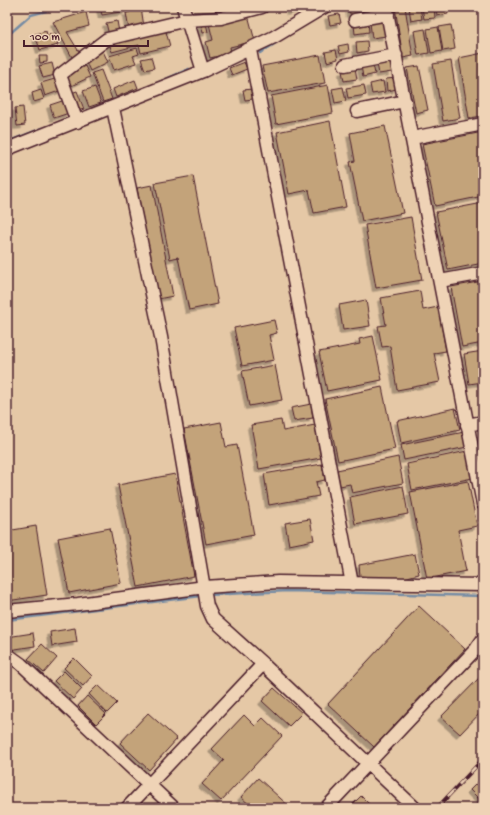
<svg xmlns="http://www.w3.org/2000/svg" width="490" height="815" viewBox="0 0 490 815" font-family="'Gochi Hand',sans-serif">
	<defs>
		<filter id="shadow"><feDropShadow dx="-3.5" dy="3.5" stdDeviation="0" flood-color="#0004"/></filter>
	</defs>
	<rect width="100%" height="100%" fill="#e5c8a6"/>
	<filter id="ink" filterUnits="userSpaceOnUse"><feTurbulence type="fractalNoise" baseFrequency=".025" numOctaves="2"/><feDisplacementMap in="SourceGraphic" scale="8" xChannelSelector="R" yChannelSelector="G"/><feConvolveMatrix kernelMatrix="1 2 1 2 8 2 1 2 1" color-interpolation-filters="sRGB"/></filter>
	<g filter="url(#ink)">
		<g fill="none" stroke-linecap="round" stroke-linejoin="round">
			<path stroke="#768ca4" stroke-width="2.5" d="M7,36L31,15L61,7
				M260,53L276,43
				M155,84L189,69
				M7,142L43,128
				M208,595L288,591L483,596
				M7,620L201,596"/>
		</g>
		<path fill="#c3a37a" stroke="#4a1f2b" filter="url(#shadow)" d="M100,7H126L127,11L102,15Z
			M129,7H141L144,27L129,30L126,13L130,12Z
			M289,7H306L290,12Z
			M349,7H362L363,12L350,14Z
			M395,7H405L413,56L403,58Z
			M409,7H420L422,19L411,21Z
			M422,7H434L435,18L424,19Z
			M436,7H447L448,14L437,16Z
			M86,12L89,26L67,32L81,55L73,59L53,22Z
			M339,14L341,23L330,25L328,16Z
			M248,15L255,41L230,47L231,53L210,58L206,42L213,40L209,24Z
			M117,21L119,32L109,35L106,23Z
			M384,21L386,36L372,38L370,23Z
			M206,23L208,32L203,33L201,24Z
			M368,23L369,32L355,34L354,25Z
			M451,25L455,49L443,51L439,27Z
			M172,27V30L166,32L170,46L141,53L139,45L112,52L109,43Z
			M438,27L442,51L431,53L427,29Z
			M425,29L429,53L418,55L414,31Z
			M46,31L47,35L55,33L58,45L40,50L35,34Z
			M367,41L368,51L357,53L356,42Z
			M348,44L349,52L340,54L338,46Z
			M137,48L139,54L133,56L136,63L114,70L109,56Z
			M336,50L338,59L327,62L325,52Z
			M103,51L108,62L90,71L85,60Z
			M483,53V116L469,118L459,58Z
			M320,55L325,83L268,93L262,66Z
			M39,56H47V62L40,63Z
			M151,57L154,68L145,70L141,59Z
			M451,61L460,118L443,121L433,64Z
			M244,62L247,69L232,75L229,68Z
			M390,62L392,72L379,74L377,64Z
			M52,63L55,75L43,78L39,66Z
			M373,64L375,74L363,77L361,66Z
			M85,66L90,77L71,86L65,75Z
			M419,66L428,110L416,113L407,68Z
			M355,68L357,79L344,81L342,71Z
			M101,70L112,99L103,102L92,73Z
			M58,78L62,90L45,96L41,83Z
			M396,78L397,89L387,91L386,79Z
			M135,80L138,88L116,97L113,89Z
			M383,81L385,92L372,94L370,84Z
			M328,85L333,113L276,124L271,96Z
			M364,85L366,95L348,98L346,88Z
			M95,87L101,103L89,107L83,91Z
			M343,87L346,101L335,103L332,89Z
			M252,89L253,99L245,100L243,90Z
			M41,90L44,99L34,102L32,93Z
			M77,91L84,109L78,111L71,93Z
			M65,100L69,113L54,118L50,105Z
			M23,107L25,125L17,126L15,108Z
			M330,121L346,207L314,213L309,190L289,194L277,132Z
			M385,126L403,213L362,221L350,162L355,161L350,133Z
			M483,132V196L435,206L422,144Z
			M193,176L218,304L189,310L178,257L170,259L155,183Z
			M152,185L173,296L158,299L137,188Z
			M483,203V263L448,270L436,212Z
			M411,217L422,280L376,288L365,225Z
			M483,281V343L462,347L451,287Z
			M420,291L423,310L438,307L446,351L434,353L440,382L397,390L390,346L382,347L378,326L386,325L381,298Z
			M366,300L370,326L343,330L339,305Z
			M274,320L277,333L269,335L274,360L242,366L234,328Z
			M373,336L382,380L327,391L319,352L360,344L359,339Z
			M483,351V382L469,384L464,354Z
			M275,365L282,400L249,406L242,371Z
			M382,387L395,449L338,461L325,399Z
			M311,404L313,418L294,421L291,408Z
			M455,408L460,430L401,443L397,421Z
			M281,420L283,431L315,425L321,458L259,469L251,425Z
			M221,422L226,447L237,445L254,535L206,544L184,429Z
			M464,432L467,447L404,460L401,445Z
			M467,451L473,478L412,490L407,464Z
			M398,457L403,483L352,493L350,484L340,486L337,470Z
			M322,464L325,480L316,482L319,496L269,505L264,474Z
			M175,474L194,576L138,587L118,485Z
			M468,481L477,526L458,530L466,571L427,579L410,492Z
			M403,486L408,514L355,524L350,497Z
			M310,519L314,540L289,545L285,523Z
			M36,526L47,595L7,601V531Z
			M110,528L121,583L69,593L58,538Z
			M415,554L419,574L399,579L360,576L359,565Z
			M419,606L465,649L374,747L328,704Z
			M75,628L77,642L52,646L50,632Z
			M33,633L35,646L9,650L7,637Z
			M42,644L57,658L44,673L28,659Z
			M74,658L92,676L83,686L64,668Z
			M64,671L82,689L73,699L54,681Z
			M483,674V710L460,734L441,717Z
			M98,685L117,703L107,713L89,694Z
			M274,688L302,713L289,726L262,701Z
			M87,696L106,714L96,724L78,706Z
			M148,713L177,739L149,770L120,743Z
			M244,715L255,726L263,718L282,736L221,801L202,784L224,760L212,749Z
			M258,778L291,808H253L241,797Z
			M482,778L483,780V803L470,790Z
			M361,796L373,808H349Z"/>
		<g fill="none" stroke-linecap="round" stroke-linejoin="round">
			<g stroke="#4a1f2b" stroke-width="15">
				<path id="minor" d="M183,7L203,71
					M386,7L483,504
					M355,20L388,14
					M250,50L352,584
					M345,65L396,55
					M113,108L161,337L207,606L213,619L263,664L415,808
					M357,111L405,101
					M77,122L60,75L107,39L187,20L221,18L262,7
					M412,138L483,124
					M7,149L203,71L274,37L324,7
					M440,281L483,273
					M467,425L483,422
					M7,611L78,604L205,587L278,582L483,585
					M7,654L21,664L174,808
					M127,808L263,664
					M326,808L476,649L483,639"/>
			</g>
			<use href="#minor" stroke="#efd3b6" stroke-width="12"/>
			<g stroke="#4a1f2b" stroke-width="4">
				<path id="rail" d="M437,808L483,759"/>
			</g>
			<use href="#rail" stroke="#efd3b6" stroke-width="2.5" stroke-dasharray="8" stroke-linecap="butt"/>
		</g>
	</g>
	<rect width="490" height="815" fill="none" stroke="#efd3b6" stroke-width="24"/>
	<rect x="12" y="12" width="466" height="791" fill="none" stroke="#4a1f2b" stroke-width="1.5" filter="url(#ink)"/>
	<path d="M24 40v6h124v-6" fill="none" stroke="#4a1f2b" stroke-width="2"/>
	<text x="30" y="40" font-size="12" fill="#4a1f2b" stroke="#efd3b6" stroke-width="3" paint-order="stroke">100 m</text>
</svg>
